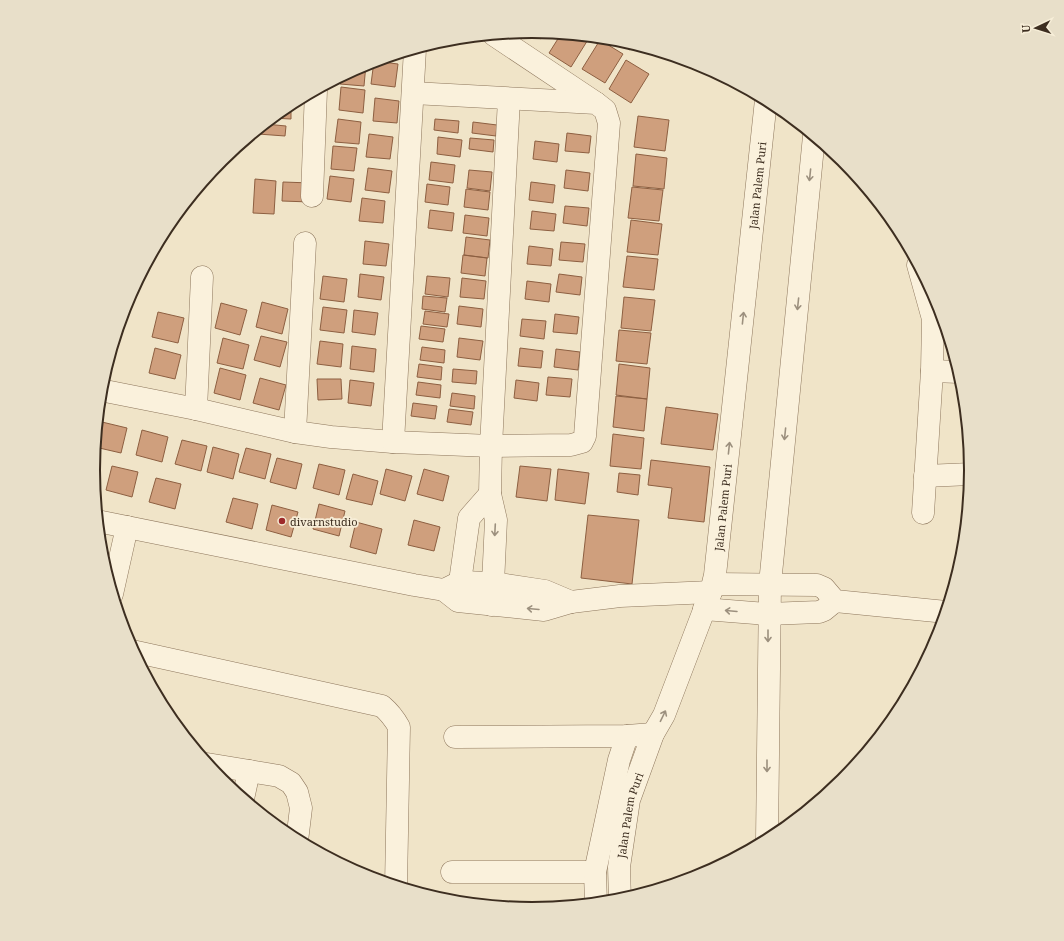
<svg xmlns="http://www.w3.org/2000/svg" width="1064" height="941" viewBox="0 0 1064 941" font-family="'Noto Serif',serif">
	<rect width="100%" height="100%" fill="#f0e4c8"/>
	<path fill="#cf9f7d" stroke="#8d5f41" d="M530,31H532L545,32L541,39Z
		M561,34L585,36L589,38L571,67L549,53Z
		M613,39H618L634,44L630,50Z
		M600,40L623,54L605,83L582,69Z
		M626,60L649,74L631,103L609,89Z
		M374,61L398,64L395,87L371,84Z
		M366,64L364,86L340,84V77Z
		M341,87L365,90L363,113L339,110Z
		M375,98L399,101L397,123L373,121Z
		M291,103V119L272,118L288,105Z
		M638,116L669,120L665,151L634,147Z
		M338,119L361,122L359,144L335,142Z
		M435,119L459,121L458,133L434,130Z
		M473,122L497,125L496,136L472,133Z
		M265,124L286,126L285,136L258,134L259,129Z
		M567,133L591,136L589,153L565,151Z
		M369,134L393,137L390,159L366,157Z
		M438,137L462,140L460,157L437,154Z
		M470,138L494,140L493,152L469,149Z
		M535,141L559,144L557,162L533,159Z
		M333,146L357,148L354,171L331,169Z
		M636,154L667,158L664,189L633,186Z
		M431,162L455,165L453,183L429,180Z
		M368,168L392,171L389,193L365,190Z
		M469,170L492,172L490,191L467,188Z
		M566,170L590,173L588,191L564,188Z
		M330,176L354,179L351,202L327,199Z
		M255,179L276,181L274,214L253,213Z
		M283,182L311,183L310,202L282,201Z
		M531,182L555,185L553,203L529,200Z
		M427,184L450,187L448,205L425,202Z
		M632,187L663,190L659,221L628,218Z
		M466,189L490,192L488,210L464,207Z
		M362,198L385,201L383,223L359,221Z
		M565,206L589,208L587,226L563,223Z
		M430,210L454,213L452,231L428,228Z
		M532,211L556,214L554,231L530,229Z
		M465,215L489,218L487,236L463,233Z
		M631,220L662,224L658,255L627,252Z
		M466,237L490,240L488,258L464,255Z
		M365,241L389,244L386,266L363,264Z
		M561,242L585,244L583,262L559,260Z
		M529,246L553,249L551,266L527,264Z
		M463,255L487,258L485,276L461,273Z
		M627,256L658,259L654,290L623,287Z
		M360,274L384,277L381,300L358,297Z
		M559,274L582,277L580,295L556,292Z
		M323,276L347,279L344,302L320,299Z
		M427,276L450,278L448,297L425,294Z
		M462,278L486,281L484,299L460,297Z
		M527,281L551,284L549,302L525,299Z
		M423,296L447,298L445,312L422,309Z
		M624,297L655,300L651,331L621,328Z
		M262,302L288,309L282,334L256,327Z
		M221,303L247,310L240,335L215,328Z
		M459,306L483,309L481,327L457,324Z
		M323,307L347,310L344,333L320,330Z
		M354,310L378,313L375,335L352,332Z
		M425,311L449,314L447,327L423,324Z
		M158,312L184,318L178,343L152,337Z
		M555,314L579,317L577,334L553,332Z
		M522,319L546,321L544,339L520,336Z
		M421,326L445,329L443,342L419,339Z
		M619,330L651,333L647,364L616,361Z
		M261,336L287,342L280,367L254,360Z
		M223,338L249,345L243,369L217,363Z
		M459,338L483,341L480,360L457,357Z
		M320,341L343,344L341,367L317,364Z
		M352,346L376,349L374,372L350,369Z
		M422,347L445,350L444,363L420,360Z
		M155,348L181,355L175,379L149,373Z
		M520,348L543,351L541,368L518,366Z
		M556,349L580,352L578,370L554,367Z
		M419,364L442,367L441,380L417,377Z
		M619,364L650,368L647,399L616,395Z
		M220,368L246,375L240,400L214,393Z
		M453,369L477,371L476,384L452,382Z
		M548,377L572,379L570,397L546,395Z
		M260,378L286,385L279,410L253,403Z
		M317,379H341L342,399L318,400Z
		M350,380L374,383L371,406L348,403Z
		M516,380L539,383L537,401L514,398Z
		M418,382L441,385L440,398L416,395Z
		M452,393L475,396L474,409L450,406Z
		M616,396L647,399L644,431L613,427Z
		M413,403L437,406L435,419L411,416Z
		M666,407L718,414L713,450L661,444Z
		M449,409L473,412L471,425L447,422Z
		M102,422L127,428L121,453L95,447Z
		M142,430L168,437L162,462L136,455Z
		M613,434L644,438L641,469L610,466Z
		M182,440L207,446L201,471L175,464Z
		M213,447L239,454L233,479L207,472Z
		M246,448L271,454L265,479L239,472Z
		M277,458L302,464L296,489L270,482Z
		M651,460L710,467L704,522L668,518L672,488L648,485Z
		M319,464L345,470L339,495L313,488Z
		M112,466L138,472L132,497L106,490Z
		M520,466L551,469L547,501L516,497Z
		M386,469L412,476L405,501L380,494Z
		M424,469L449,476L443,501L417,494Z
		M558,469L589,473L585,504L555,500Z
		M619,473L640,475L638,495L617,492Z
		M353,474L378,481L372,505L346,499Z
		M156,478L181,484L175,509L149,502Z
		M233,498L258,504L252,529L226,522Z
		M319,504L345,511L339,536L313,529Z
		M272,505L298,512L291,537L266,530Z
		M588,515L639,520L632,584L581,578Z
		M414,520L440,527L434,551L408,545Z
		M356,522L382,529L376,554L350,547Z"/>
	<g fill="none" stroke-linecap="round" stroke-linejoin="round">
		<g stroke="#8d765c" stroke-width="23">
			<g id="minor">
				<path d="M494,35L596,103"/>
				<path d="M312,196L316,90"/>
				<path d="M918,265L933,319L932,371L923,513"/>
				<path d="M932,371L959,372"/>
				<path d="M100,390L196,409L295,432L331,437L393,442L491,446L571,445L582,442L585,436L609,123L605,110L596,103L413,93"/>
				<path d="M196,409L202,277"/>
				<path d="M295,432L305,243"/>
				<path d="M393,442L415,49"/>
				<path d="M925,476L971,474"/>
				<path d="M97,521L414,585L444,590L458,601L544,610L571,602L620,596L711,592"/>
				<path d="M714,584L817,585L824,588L835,601L946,612"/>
				<path d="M444,590L460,582L492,583L545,591L571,602"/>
				<path d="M112,594L127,527"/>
				<path d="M458,596L469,518L490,494"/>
				<path d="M492,605L496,520L490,494L491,446L509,99"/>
				<path d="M704,609L768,614L819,612L824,610L835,601"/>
				<path d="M132,651L382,706C389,712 394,718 399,727L396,886"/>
				<path d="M455,737L627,736L653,734"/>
				<path d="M207,764L279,776L291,783L297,792L301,808L297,841"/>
				<path d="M243,799L249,771"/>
				<path d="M767,841L770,584L814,136"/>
				<path d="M452,872H595"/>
				<path id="s1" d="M620,901L619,867L629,800L653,734L664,715L711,592L715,575L766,100"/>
				<path d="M596,904L595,872L619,760L627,736"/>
			</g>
		</g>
		<use href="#minor" stroke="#faf1dc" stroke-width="22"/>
	</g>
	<defs><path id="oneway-shaft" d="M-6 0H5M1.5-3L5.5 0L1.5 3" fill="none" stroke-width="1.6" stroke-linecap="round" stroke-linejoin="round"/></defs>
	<g stroke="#9c907e">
		<use href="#oneway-shaft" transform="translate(810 175) rotate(96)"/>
		<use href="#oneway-shaft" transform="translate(798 304) rotate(96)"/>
		<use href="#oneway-shaft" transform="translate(743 318) rotate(-84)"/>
		<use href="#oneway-shaft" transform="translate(785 434) rotate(96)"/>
		<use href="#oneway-shaft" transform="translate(729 448) rotate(-84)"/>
		<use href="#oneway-shaft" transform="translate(495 530) rotate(93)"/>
		<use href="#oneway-shaft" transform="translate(533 609) rotate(-175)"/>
		<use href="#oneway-shaft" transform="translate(731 611) rotate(-175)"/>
		<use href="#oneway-shaft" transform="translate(768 636) rotate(90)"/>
		<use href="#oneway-shaft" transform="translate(663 716) rotate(-64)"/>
		<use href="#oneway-shaft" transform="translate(767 766) rotate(90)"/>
	</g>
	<circle fill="#9e2a2b" stroke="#f7eed8" stroke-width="1.5" cx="282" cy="521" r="4"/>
	<g text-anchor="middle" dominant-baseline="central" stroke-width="3.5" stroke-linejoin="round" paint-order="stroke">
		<g font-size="11" fill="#3d2e20" stroke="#f7eed8">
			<text stroke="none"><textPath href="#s1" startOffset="735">Jalan Palem Puri</textPath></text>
			<text stroke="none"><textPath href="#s1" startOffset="411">Jalan Palem Puri</textPath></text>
			<text stroke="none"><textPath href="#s1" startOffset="87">Jalan Palem Puri</textPath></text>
		</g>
		<g font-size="11" fill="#3d2e20" stroke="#f7eed8" text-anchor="start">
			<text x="290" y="521">divarnstudio</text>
		</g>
	</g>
	<path d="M0 0H1064V941H0ZM100 470a432 432 0 1 1 864 0a432 432 0 1 1-864 0Z" fill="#e8dfc9" fill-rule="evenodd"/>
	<path fill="none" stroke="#3d2e20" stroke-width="2" d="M100 470a432 432 0 1 1 864 0a432 432 0 1 1-864 0Z"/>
	<g transform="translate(1036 28) rotate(266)" stroke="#f7eed8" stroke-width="3" paint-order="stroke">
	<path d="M0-3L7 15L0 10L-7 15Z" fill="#3d2e20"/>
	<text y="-6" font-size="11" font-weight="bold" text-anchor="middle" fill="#3d2e20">U</text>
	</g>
</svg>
